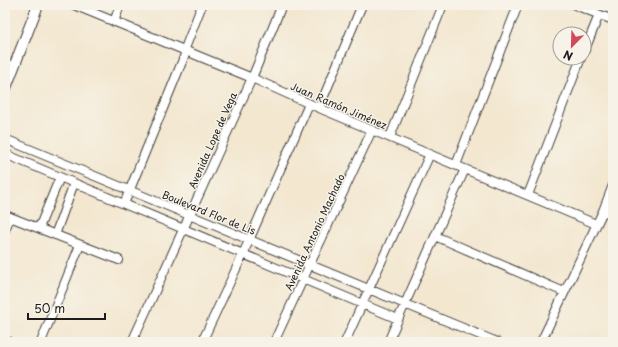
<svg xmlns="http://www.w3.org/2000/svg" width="618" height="347" viewBox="0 0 618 347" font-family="'Playpen Sans',sans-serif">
	<rect width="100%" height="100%" fill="#f7f3e8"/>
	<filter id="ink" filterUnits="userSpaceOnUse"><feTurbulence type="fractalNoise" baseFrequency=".025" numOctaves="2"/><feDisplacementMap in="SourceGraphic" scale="8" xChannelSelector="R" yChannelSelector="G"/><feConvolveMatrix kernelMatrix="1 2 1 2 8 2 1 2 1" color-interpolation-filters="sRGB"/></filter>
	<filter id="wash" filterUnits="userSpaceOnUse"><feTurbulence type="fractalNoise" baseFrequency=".012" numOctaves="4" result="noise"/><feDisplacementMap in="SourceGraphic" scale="16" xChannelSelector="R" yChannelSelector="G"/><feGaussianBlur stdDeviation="0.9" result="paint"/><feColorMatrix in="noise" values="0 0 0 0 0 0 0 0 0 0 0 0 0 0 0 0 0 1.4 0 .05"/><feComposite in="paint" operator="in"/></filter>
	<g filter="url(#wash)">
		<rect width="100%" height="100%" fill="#f3e7d0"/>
	</g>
	<g filter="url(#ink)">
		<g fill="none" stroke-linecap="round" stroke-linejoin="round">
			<g stroke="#3c3a37" stroke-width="10">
				<path id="minor" d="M74,5L252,78L319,108L596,224
					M575,5L613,20
					M114,22L120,5
					M184,51L202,5
					M584,52L599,15
					M5,64L14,68
					M319,108L362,5
					M390,137L443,5
					M5,139L497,342
					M5,154L398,319
					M456,165L518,5
					M528,195L581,58
					M124,204L186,52
					M603,211L613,215
					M5,215L119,260
					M39,228L60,177
					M5,230L10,217
					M55,235L74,183
					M435,236L564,292
					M5,340L10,342
					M41,342L80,245
					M132,342L252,78L282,5
					M202,342L243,254L309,104
					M274,342L372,130
					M345,342L430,154
					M388,342L465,169
					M541,342L603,211L613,185"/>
			</g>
			<g stroke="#3c3a37" stroke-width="12">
				<path id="tertiary" d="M5,90L38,5"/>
			</g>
			<use href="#minor" stroke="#fff" stroke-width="8"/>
			<use href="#tertiary" stroke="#fff" stroke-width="10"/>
		</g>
	</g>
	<g text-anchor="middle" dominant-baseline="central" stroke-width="3" stroke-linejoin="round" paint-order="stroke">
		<g font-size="10" fill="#1c1c1c" stroke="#f7f3e8">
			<text transform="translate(339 105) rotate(23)">Juan Ramón Jiménez</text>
			<text transform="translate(212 140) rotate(-66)">Avenida Lope de Vega</text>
			<text transform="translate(209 212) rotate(22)">Boulevard Flor de Lis</text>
			<text transform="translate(314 232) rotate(-65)">Avenida Antonio Machado</text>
		</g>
	</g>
	<rect width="618" height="347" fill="none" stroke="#f7f3e8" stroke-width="20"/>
	<g transform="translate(572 46) rotate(203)"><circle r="19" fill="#f7f3e8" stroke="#9f9d96"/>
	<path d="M0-3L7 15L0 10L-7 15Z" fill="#d1495b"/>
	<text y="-6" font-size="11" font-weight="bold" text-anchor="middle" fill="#1c1c1c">N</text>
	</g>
	<path d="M28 313v6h77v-6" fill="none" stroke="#1c1c1c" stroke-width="2"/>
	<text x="34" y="313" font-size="12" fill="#1c1c1c" stroke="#f7f3e8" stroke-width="3" paint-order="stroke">50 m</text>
</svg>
